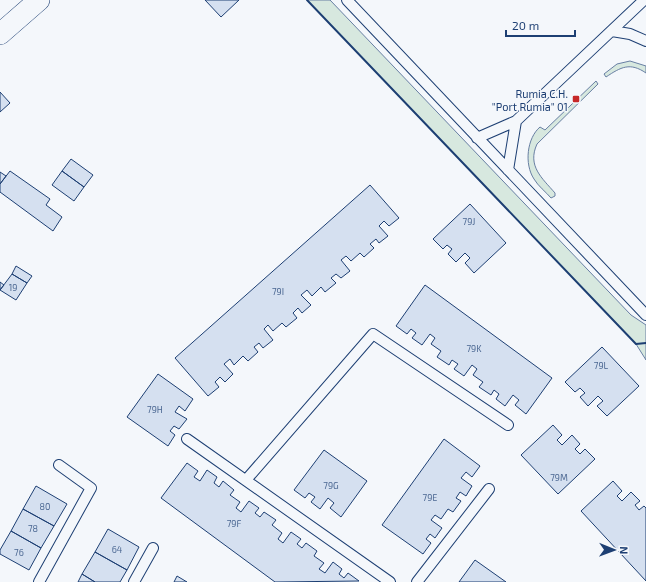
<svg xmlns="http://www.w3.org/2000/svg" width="646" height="582" viewBox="0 0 646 582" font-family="'Exo 2',sans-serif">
	<rect width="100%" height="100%" fill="#f4f7fb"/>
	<path fill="#d7e8df" stroke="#687fa3" d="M307,0H330L631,315L646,325V360L636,344Z
		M630,61L646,66V73C630,62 621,67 606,77L604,74L617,64Z
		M596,81L598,84L537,144C527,166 542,178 555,193V196L551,198C546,192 538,186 534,179C524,164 527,138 540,127L545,130Z"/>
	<path fill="#d5e0f0" stroke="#1d3f73" d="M205,0H239L221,17Z
		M0,92L10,103L0,112Z
		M71,159L93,175L84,187L62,171Z
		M10,171L50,199L46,205L62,217L53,231L0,192V184Z
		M62,171L84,187L74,201L52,185Z
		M0,172L6,176L0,184Z
		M370,185L399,218L389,226L384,221L379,226L388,236L379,243L376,239L370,244L374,248L364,257L360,253L351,261L346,256L341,260L350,271L341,278L336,274L331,278L336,283L325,292L321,287L312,296L307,290L301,295L311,305L302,313L298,308L293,313L297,318L286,327L282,323L273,331L268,325L264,329L273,340L263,348L259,343L254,347L258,352L248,361L243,356L234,365L230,359L224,364L233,374L225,382L220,377L215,382L219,387L208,396L175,358Z
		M470,204L506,243L474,273L465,263L470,258L465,253L456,262L448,254L452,249L447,245L443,249L433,239Z
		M16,266L32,276L27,283L12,274Z
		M12,274L27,283L16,300L0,290Z
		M0,282L4,285L0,290Z
		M425,285L552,378L526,414L515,405L519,400L513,395L505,406L496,399L499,394L494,390L491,395L479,387L483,382L473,375L477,369L472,365L464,376L454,369L458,364L452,360L449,365L437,357L441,351L431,344L435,338L430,334L422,345L412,338L416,333L411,329L407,334L396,326Z
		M602,347L639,386L607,416L597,406L603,401L598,396L588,406L580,397L585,393L580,388L575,392L565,382Z
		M158,374L193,399L185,411L179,406L175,412L187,419L179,429L174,426L170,431L175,435L168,446L127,417Z
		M553,425L562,435L557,440L562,445L572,435L580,444L575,449L580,454L585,449L595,459L558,494L521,455Z
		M444,439L480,466L472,477L466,472L461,478L472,486L466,496L460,492L456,498L461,501L453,512L448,509L441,519L435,515L431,520L442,528L435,538L430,534L426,539L431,543L423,554L382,525Z
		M324,450L367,481L341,517L330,508L334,503L328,498L320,509L311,502L315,497L309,493L305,498L294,490Z
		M187,463L198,471L194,477L200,481L207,470L217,477L214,483L219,487L223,481L234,490L230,495L240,502L236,508L241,512L249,501L259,508L255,513L260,517L264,512L276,520L272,525L282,533L278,539L283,543L291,532L301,539L297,544L302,548L306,543L317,551L314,556L324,563L319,569L325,573L333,562L342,569L339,574L344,578L348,573L359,581L275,582L161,498Z
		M613,481L622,491L617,496L622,501L631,492L640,501L635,505L639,510L644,506L646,508V581L581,511Z
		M36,486L67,504L54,526L23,509Z
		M23,509L54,526L41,548L11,531Z
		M108,529L139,547L127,570L95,552Z
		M11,531L41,548L29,570L0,554V550Z
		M95,552L127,570L120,582H95L82,574Z
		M475,560L506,582H459Z
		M82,574L95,582H78Z
		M177,576L187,582H174Z"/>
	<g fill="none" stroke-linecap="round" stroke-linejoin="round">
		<g stroke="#1d3f73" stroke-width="12">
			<path id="lane" d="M347,0L646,315
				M612,31L630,34L646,41
				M477,138L516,121L644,0
				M508,170L516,121
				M187,439L390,582
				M246,480L373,334L508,425
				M39,582L91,488L59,465
				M134,582L153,548
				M417,582L489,489"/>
		</g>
		<g stroke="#1d3f73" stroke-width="22">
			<path id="street" d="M0,34L39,0"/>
		</g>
		<use href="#lane" stroke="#f4f7fb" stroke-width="10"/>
		<use href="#street" stroke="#f4f7fb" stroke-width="21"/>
		<path stroke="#1d3f73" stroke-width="2" d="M307,0L636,344L646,343"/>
	</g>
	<rect fill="#c62828" stroke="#f4f7fb" stroke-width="1.5" x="572" y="95" width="8" height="8" rx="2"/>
	<g text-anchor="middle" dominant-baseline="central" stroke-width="3" stroke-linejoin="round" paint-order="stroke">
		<g font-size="9" fill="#4b6792">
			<text x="469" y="221">79J</text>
			<text x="13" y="287">19</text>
			<text x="278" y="291">79I</text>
			<text x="474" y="348">79K</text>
			<text x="601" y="365">79L</text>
			<text x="155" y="409">79H</text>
			<text x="559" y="477">79M</text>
			<text x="331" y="485">79G</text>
			<text x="430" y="497">79E</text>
			<text x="45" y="506">80</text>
			<text x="234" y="523">79F</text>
			<text x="33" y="528">78</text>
			<text x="117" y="549">64</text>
			<text x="19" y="552">76</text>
		</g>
		<g font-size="11" fill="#1d3f73" stroke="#f4f7fb" text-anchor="end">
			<text x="568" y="93">Rumia C.H.<tspan x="568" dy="13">"Port Rumia" 01</tspan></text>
		</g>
	</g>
	<g transform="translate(614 550) rotate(91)" stroke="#f4f7fb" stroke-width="3" paint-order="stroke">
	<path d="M0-3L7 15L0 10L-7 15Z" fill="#1d3f73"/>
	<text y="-6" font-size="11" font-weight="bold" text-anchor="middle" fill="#1d3f73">N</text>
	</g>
	<path d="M506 30v6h69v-6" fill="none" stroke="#1d3f73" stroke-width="2"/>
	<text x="512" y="30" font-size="12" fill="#1d3f73" stroke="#f4f7fb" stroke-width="3" paint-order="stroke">20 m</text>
</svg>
